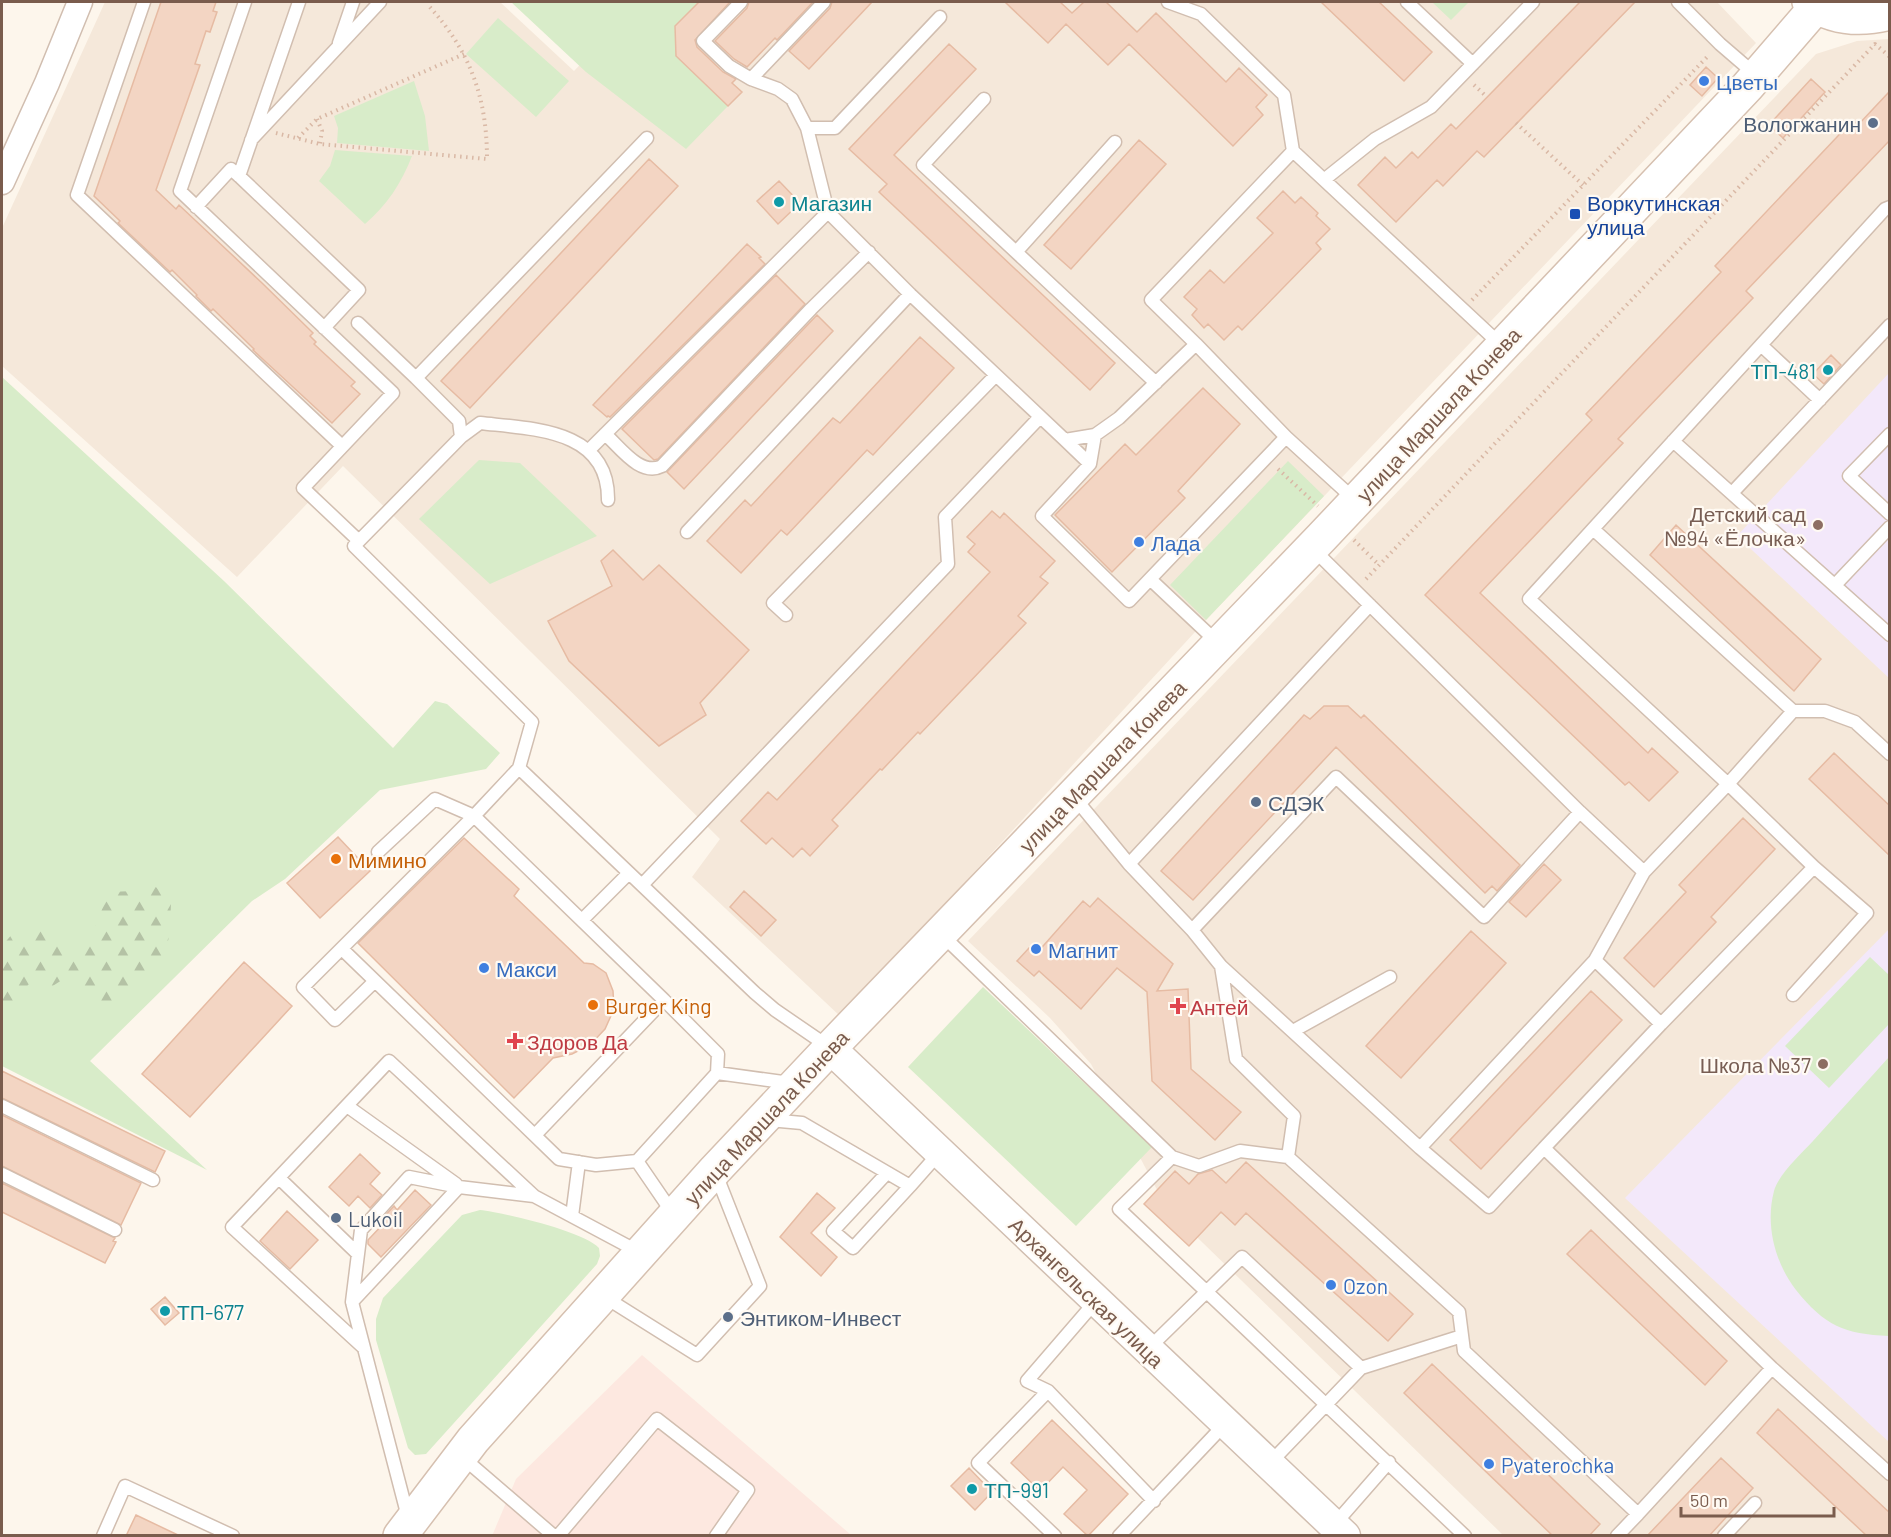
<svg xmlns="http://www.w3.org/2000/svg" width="1891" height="1537" viewBox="0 0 1891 1537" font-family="Barlow,sans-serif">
	<defs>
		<pattern id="forest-firs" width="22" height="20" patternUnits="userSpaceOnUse" patternTransform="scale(1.5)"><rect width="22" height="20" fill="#d8ecc9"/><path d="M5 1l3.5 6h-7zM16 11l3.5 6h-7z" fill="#b4c2a5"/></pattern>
	</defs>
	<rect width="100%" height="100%" fill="#fdf6ec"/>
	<path fill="#f5e8da" d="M105,2H500L574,71L641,2H1717L1756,43L1206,620L841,1017L692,877L720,839L343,466L237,577L2,366V228Z
		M1889,39V1535H1503L1166,1207L1091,1064L1050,1018L968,941L1816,54L1857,41Z"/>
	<path fill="#fde8e0" d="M642,1355L850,1534L492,1536L516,1479Z"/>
	<path fill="#f3e8fa" d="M1889,373V678L1737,536Z
		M1889,929V1442L1625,1198Z"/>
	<path fill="#d8ecc9" d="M511,2H699L676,26V56L728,106L686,149L586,72Z
		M1432,2H1469L1451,20Z
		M498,18L569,81L536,117L466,54Z
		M414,81L425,116L429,151L337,143L338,128L334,116Z
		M335,150L412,156C401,184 387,205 365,224L319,181L330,166Z
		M2,377L224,581L393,748L435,701L447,704L500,753L486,769L380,790L285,879L252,901L90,1061L207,1170L2,1066Z
		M479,460L520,463L597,536L490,584L419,519Z
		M1288,461L1324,496L1206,620L1170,585Z
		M1870,957L1889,975V1024L1829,1088L1785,1046Z
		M983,987L1152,1147L1076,1226L908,1067Z
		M1889,1057V1336C1844,1334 1825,1326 1796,1290C1775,1263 1765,1225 1774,1191C1778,1175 1801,1154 1813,1141C1838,1113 1864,1085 1889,1057Z
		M480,1210C505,1213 583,1231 599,1248L600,1256L597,1264L426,1454L415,1455L408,1448L376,1340V1319L383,1298L462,1215Z"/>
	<path fill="url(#forest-firs)" d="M156,887L171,901L170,931L165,956L137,990L112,1016L82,997L70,975L51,987L30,983L10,1005H2V946L19,926L40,927L60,948L83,955L109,892L134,891Z"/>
	<path fill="#f3d5c3" stroke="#e6bba3" stroke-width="1.5" d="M161,2H216L213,11L217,12L210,32L206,31L195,64L200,65L156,190L176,209L179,205L262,283L313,333L310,336L316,342L314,344L355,382L351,386L360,394L332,423L253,350L254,349L213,309L211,311L196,296L197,295L172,270L170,272L118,223L120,221L94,196Z
		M699,2H730L695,40L697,47L723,72L736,79L732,83L742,92L728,106L676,56L675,26Z
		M749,2H813L777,40L775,38L747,67L734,59L715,41L747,8Z
		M832,2H872L809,69L789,51L830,8Z
		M1005,2H1060L1072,13L1084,2H1106L1137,32L1156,13L1226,82L1239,68L1267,95L1256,107L1263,115L1233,146L1129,44L1108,65L1066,24L1048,43Z
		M1321,2H1379L1432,52L1404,81Z
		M1580,2H1635L1484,157L1477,151L1443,186L1437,180L1396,222L1358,185L1385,157L1396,168L1412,152L1418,158L1451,124L1456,129Z
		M949,44L976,69L894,155L1115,363L1090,390L879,192L887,184L849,149Z
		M1706,67L1718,78L1702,96L1690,85Z
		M1811,79L1825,92L1783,138L1769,125Z
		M1890,91V140L1746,291L1753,298L1618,439L1623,443L1480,593L1648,753L1652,748L1678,772L1649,801L1629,782L1625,785L1425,595L1592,420L1586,414L1721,272L1715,266L1853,120L1858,125Z
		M1139,140L1166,164L1071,269L1044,245Z
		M649,159L678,186L470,408L441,381Z
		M779,181L800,203L778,224L757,201Z
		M1283,191L1295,203L1301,197L1318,213L1316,216L1330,229L1316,243L1321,249L1242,330L1238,326L1224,340L1208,324L1204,328L1192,315L1197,309L1184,297L1210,270L1224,283L1273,233L1257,218Z
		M747,244L761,257L759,258L765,264L610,417L608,416L607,417L593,405Z
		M776,275L805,304L658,459L654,460L622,429Z
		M817,315L833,331L684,489L667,472Z
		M920,337L954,368L873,455L867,450L787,535L781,530L741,573L707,541L745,500L751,506L833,418L840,423Z
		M1831,355L1841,365L1824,384L1813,374Z
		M1203,388L1240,424L1178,491L1185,498L1112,572L1055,515L1125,444L1136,455Z
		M992,511L1000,518L1004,513L1055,561L1040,577L1048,583L1018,616L1026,623L920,734L918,732L882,770L880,769L832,820L838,826L810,856L802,848L793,857L772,838L766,844L741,821L768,792L777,800L990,572L968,552L975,544L967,537Z
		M1676,525L1821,659L1794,691L1650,555Z
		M613,550L643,580L659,565L749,650L700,703L706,715L659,746L569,661L548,621L612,586L601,561Z
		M1324,706H1348L1361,718L1364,715L1520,865L1497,891L1492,886L1485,893L1336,747L1193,900L1161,871L1304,715L1310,719Z
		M1834,753L1890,806V856L1809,779Z
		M1743,818L1775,849L1711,917L1716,922L1654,987L1624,958L1686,892L1679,885Z
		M338,837L370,871L320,918L287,883Z
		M464,838L519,889L514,896L584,963L593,964L606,973L613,991L614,1009L605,1029L590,1045L572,1054L553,1058L514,1098L358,943Z
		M1544,864L1561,880L1526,917L1509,902Z
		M744,891L776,920L761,936L730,907Z
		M1098,898L1173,964L1157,991L1188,989L1191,1069L1241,1112L1215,1140L1152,1081L1147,992L1117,968L1081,1009L1039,971L1034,976L1017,961L1029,948L1036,954L1083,901L1090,907Z
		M1471,931L1506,963L1401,1078L1366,1046Z
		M244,962L292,1006L190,1117L142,1074Z
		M1591,991L1622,1020L1481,1169L1450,1140Z
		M2,1071L165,1151L155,1172L2,1098Z
		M2,1115L141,1183L121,1225L2,1166Z
		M360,1154L380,1173L370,1184L382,1195L370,1208L358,1196L349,1206L329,1187Z
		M1246,1162L1413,1314L1388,1341L1246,1213L1235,1225L1221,1212L1189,1246L1144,1204L1175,1171L1189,1184L1198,1174L1212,1170L1226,1183Z
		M2,1183L115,1238L113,1241L116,1242L105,1263L2,1212Z
		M415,1190L431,1205L381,1257L368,1244V1240L385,1222L382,1219L394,1206L397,1210Z
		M817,1193L835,1208L811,1233L837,1257L821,1276L780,1237Z
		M287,1211L318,1240L290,1269L260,1241Z
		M1591,1230L1727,1361L1705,1385L1567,1254Z
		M165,1297L179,1313L165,1325L151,1309Z
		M1432,1364L1600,1524L1589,1536H1553L1404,1393Z
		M1778,1409L1890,1513V1536H1867L1757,1433Z
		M1052,1420L1128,1494L1088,1536L1064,1514L1087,1490L1063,1467L1040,1491L1011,1463Z
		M1721,1458L1753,1488L1709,1536H1647Z
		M969,1468L992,1492L975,1510L951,1486Z
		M136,1515L180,1536H126Z"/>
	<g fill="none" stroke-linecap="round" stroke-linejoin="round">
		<g stroke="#d1beb0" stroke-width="15">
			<path id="service" d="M144,2L77,195L342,446
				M245,2L180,191L393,393L303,488L359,541
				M741,2L703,41L729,66L751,79L824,2
				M1168,2L1201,14L1284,95L1293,151L1501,345
				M1407,2L1473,64
				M1678,2L1720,44L1756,75
				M339,43L353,2
				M751,79L778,89L792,99L807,128L828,212L910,294L1065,440L1095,435L1119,418L1196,344L1286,437L1355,500
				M984,99L923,165L1156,383
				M807,128H835L940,17
				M251,140L380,2
				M239,176L299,2
				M1325,179L1375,139L1431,107L1533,2
				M196,207L231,169L239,176L359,290L324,328
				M1017,251L1115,142
				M358,323L416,378
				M1196,344L1151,300L1293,151
				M1761,345L1820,400
				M605,434C620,447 640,477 662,466L811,309L869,252
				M1890,434L1849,476L1890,514
				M461,437L459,421L416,378L647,138
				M1065,440L1090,464L1042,516L1129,601L1150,579
				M1673,441L1890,635
				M589,450L828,212
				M1090,464L1095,435
				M1732,493L1890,325
				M1593,529L1793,711L1728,784L1814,867L1661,1024L1595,960
				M687,532L910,294
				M1312,548L1580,812L1644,872L1728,784L1529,599L1885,209L1890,207
				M1835,585L1890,527
				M786,615L773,603L996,375
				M1217,642L1150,579L1286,437
				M1793,711H1825L1855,722L1890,754
				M519,768L532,722L354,546L461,437L480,423C533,429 609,429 608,500
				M1074,797L1129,864L1192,930L1221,966L1236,1059L1294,1116L1288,1157L1459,1312L1464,1351L1638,1514L1772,1368
				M1129,864L1370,605
				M1644,872L1595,960L1420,1148L1489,1207L1544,1148L1772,1368L1890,1474
				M642,885L948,564L945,517L1040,417
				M583,919L629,873
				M1192,930L1336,777L1484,917L1580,812
				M942,935L1172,1157L1119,1209L1465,1536
				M342,949L559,1159L596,1165L637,1161L717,1073L718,1054L664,1000
				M1221,966L1420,1148
				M375,981L335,1020L303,987L474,816L435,799L378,852
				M1793,995L1867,913L1814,867
				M1293,1031L1390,977
				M717,1073L790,1083
				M2,1106L153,1180
				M347,1106L456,1184
				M769,1120L802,1123L910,1186L940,1152
				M535,1135L664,1000L474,816L519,768L755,993L775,1010L829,1047
				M1544,1148L1661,1024
				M1172,1157L1199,1166L1240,1151L1288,1157
				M637,1161L674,1215
				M887,1173L833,1231L853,1248L910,1186
				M2,1174L115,1230
				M279,1178L358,1254
				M572,1216L579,1162
				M603,1296L697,1355L760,1286L716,1174
				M1096,1301L1027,1381L1048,1391L1154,1501
				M352,1302L361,1230L409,1177L459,1187
				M364,1348L232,1227L389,1061L534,1196
				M1148,1349L1242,1257L1361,1368
				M1048,1391L978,1463L1055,1536
				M461,1456L554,1536
				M1269,1464L1361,1368L1462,1336
				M408,1517L352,1302L459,1187L534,1196L639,1252
				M1334,1525L1389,1462
				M103,1536L125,1486L233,1536
				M558,1536L657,1419L748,1490L716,1536
				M1119,1536L1225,1424
				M1617,1536L1638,1514
				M1724,1536L1755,1503"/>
		</g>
		<g stroke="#d1beb0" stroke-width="27">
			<path id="minor" d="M2,182L47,83L80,2"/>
		</g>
		<g stroke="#d1beb0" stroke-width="33">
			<path id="tertiary" d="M830,1048L1345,1536"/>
		</g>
		<g stroke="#d6c0b0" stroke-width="36">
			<path id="secondary" d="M1809,2C1834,19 1860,21 1890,13
				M400,1536L473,1440L715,1170L830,1048L1321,538L1747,87L1816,7"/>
		</g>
		<path stroke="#d9b8a5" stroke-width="4" stroke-dasharray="1.5 4.5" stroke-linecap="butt" d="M1474,85L1487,97
			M317,119L322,131L320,144
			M1516,123L1583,185
			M276,133L320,144L487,159C487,97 470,51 428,5
			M298,138L317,119L464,54
			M1472,300L1709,55
			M1278,469L1318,506
			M1354,540L1379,565
			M1366,579L1875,44L1890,57"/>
		<use href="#service" stroke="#fff" stroke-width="12"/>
		<use href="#minor" stroke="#fff" stroke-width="24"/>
		<use href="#tertiary" stroke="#fff" stroke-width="30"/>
		<use href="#secondary" stroke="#fff" stroke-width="33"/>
	</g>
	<g fill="#3f7fe0" stroke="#fffaf3" stroke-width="2">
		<circle cx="1704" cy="81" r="6"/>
		<circle cx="1139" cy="542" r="6"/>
		<circle cx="1036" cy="949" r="6"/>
		<circle cx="484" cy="968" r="6"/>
		<circle cx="1331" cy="1285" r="6"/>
		<circle cx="1489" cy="1464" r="6"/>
	</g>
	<g fill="#5c6f8a" stroke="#fffaf3" stroke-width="2">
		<circle cx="1873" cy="123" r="6"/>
		<circle cx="1256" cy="802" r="6"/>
		<circle cx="336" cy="1218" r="6"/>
		<circle cx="728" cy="1317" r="6"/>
	</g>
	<g fill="#0f9aa8" stroke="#fffaf3" stroke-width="2">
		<circle cx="779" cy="202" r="6"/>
		<circle cx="1828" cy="370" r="6"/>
		<circle cx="165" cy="1311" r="6"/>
		<circle cx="972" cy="1489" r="6"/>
	</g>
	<rect fill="#1a4fb4" stroke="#fffaf3" stroke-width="2" x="1569" y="208" width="12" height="12" rx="3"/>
	<g fill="#8d6e63" stroke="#fffaf3" stroke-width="2">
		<circle cx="1818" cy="525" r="6"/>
		<circle cx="1823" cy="1064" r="6"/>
	</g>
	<g fill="#e8710a" stroke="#fffaf3" stroke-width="2">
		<circle cx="336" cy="859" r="6"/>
		<circle cx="593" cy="1005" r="6"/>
	</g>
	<g fill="#e0444e" stroke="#fffaf3" stroke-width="2">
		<path d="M1175 997h6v6h6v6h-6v6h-6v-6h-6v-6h6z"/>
		<path d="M512 1032h6v6h6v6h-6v6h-6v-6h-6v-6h6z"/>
	</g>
	<g text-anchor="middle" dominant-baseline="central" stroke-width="4.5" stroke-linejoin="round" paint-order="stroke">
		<g font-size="21" fill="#366cbe" stroke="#fffaf3" text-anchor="start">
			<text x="1716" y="81">Цветы</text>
			<text x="1151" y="542">Лада</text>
			<text x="1048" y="949">Магнит</text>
			<text x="496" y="968">Макси</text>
			<text x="1343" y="1285">Ozon</text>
			<text x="1501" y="1464">Pyaterochka</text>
		</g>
		<g font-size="21" fill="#4e5e75" stroke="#fffaf3" text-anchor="start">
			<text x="1861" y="123" text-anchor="end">Вологжанин</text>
			<text x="1268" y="802">СДЭК</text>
			<text x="348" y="1218">Lukoil</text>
			<text x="740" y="1317">Энтиком-Инвест</text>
		</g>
		<g font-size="21" fill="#0d838f" stroke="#fffaf3" text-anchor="start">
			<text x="791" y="202">Магазин</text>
			<text x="1816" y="370" text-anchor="end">ТП-481</text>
			<text x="177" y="1311">ТП-677</text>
			<text x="984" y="1489">ТП-991</text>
		</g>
		<g font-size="21" fill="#164399" stroke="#fffaf3" text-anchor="start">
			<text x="1587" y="202">Воркутинская<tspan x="1587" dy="24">улица</tspan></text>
		</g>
		<g font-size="21" fill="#7a5c4d" stroke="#fffaf3">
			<text transform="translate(1438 414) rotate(-47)">улица Маршала Конева</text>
			<text transform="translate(1102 766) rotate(-46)">улица Маршала Конева</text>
			<text transform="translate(766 1117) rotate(-47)">улица Маршала Конева</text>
			<text transform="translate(1087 1292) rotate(44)">Архангельская улица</text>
		</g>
		<g font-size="21" fill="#785e54" stroke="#fffaf3" text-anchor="end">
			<text x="1806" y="513">Детский сад<tspan x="1806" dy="24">№94 «Ёлочка»</tspan></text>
			<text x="1811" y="1064">Школа №37</text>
		</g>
		<g font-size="21" fill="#c56008" stroke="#fffaf3" text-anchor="start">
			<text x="348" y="859">Мимино</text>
			<text x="605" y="1005">Burger King</text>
		</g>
		<g font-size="21" fill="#be3a42" stroke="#fffaf3" text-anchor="start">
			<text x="1190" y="1006">Антей</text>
			<text x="527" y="1041">Здоров Да</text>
		</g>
	</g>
	<rect width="1891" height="1537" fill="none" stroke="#7a5c4d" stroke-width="6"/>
	<path d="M1681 1507v9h153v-9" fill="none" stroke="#7a5c4d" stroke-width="3"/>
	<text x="1690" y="1507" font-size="18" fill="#7a5c4d" stroke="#fffaf3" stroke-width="4.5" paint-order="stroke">50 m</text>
</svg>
